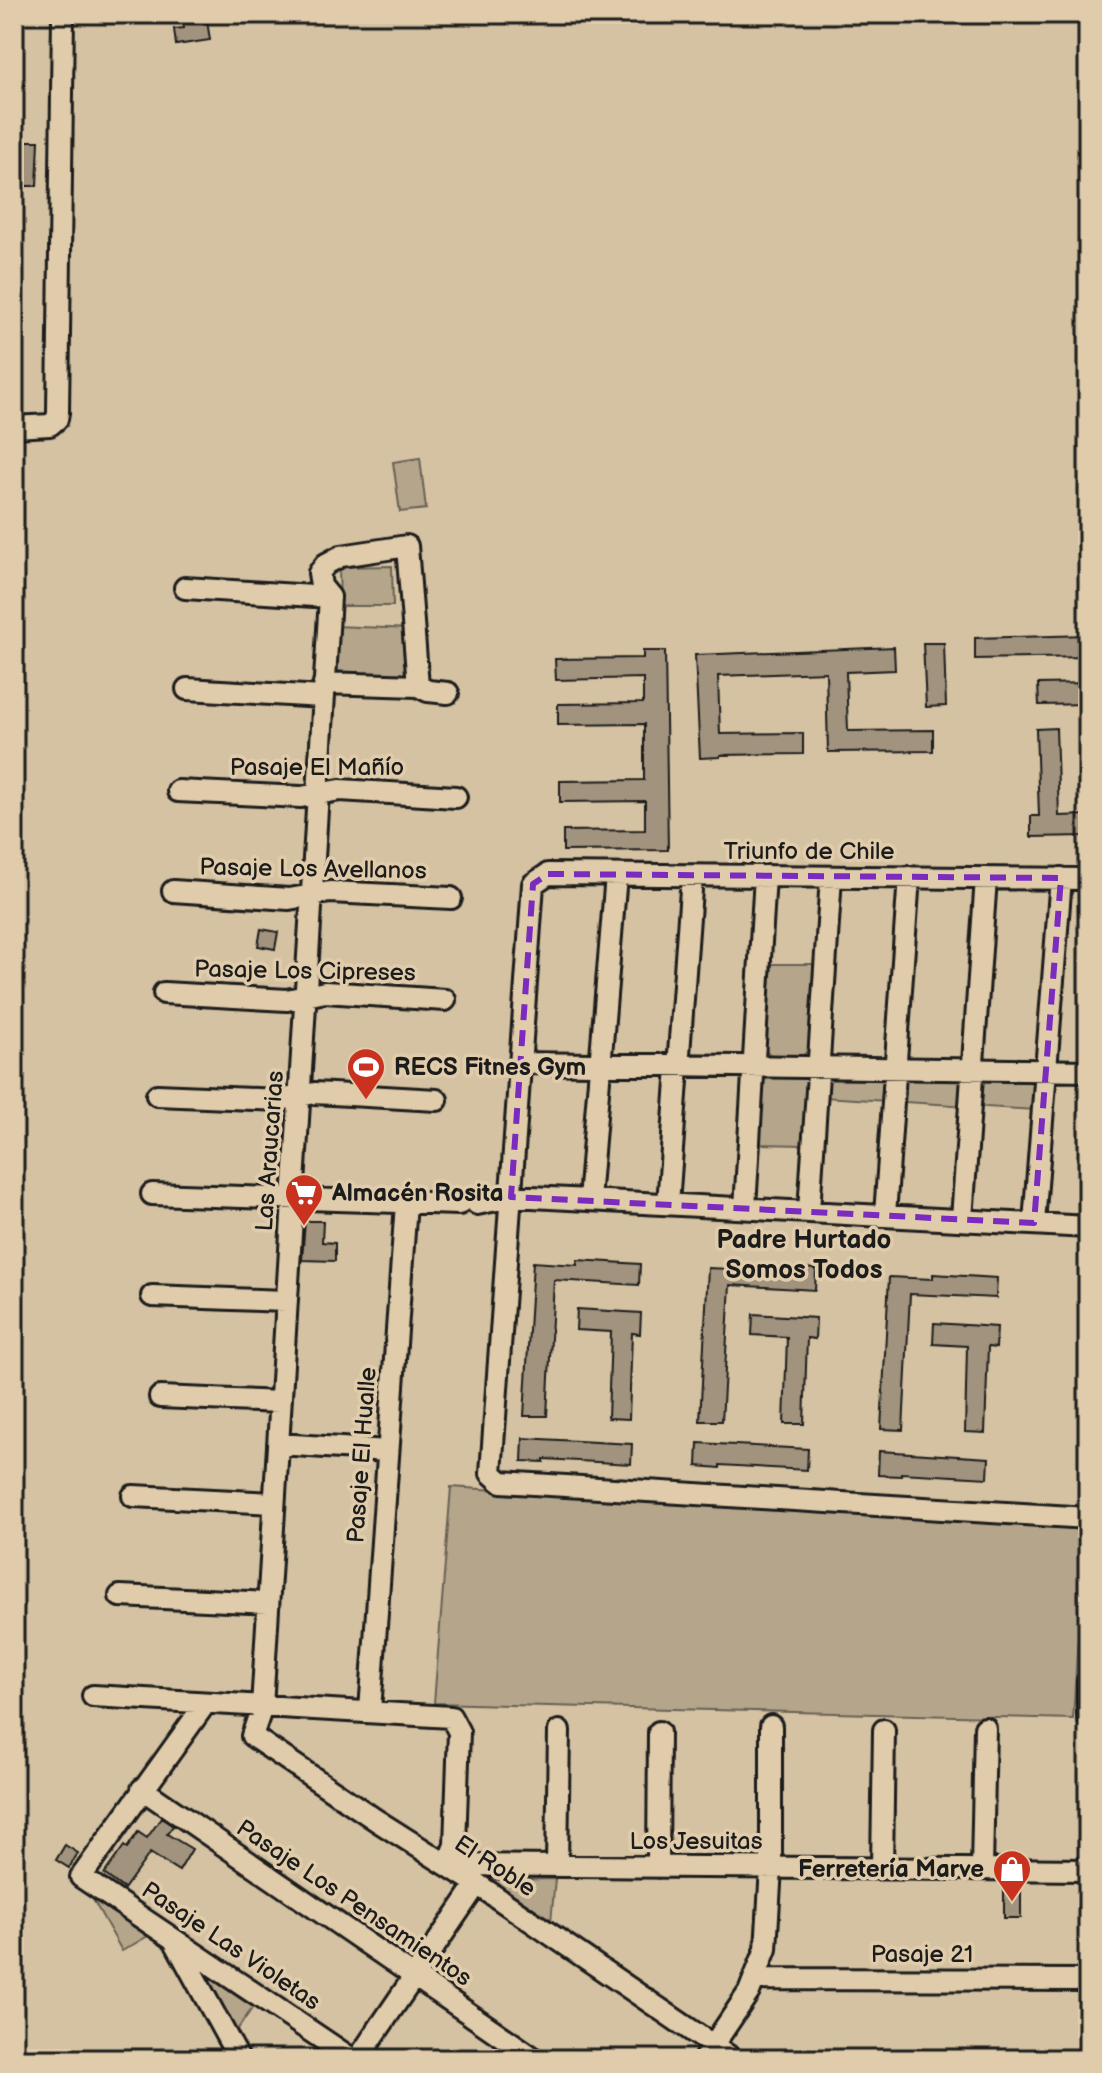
<svg xmlns="http://www.w3.org/2000/svg" width="1102" height="2073" viewBox="0 0 1102 2073" font-family="'Balsamiq Sans',sans-serif">
	<rect width="100%" height="100%" fill="#d4c2a2"/>
	<filter id="ink" filterUnits="userSpaceOnUse"><feTurbulence type="fractalNoise" baseFrequency=".0125" numOctaves="2"/><feDisplacementMap in="SourceGraphic" scale="16" xChannelSelector="R" yChannelSelector="G"/><feConvolveMatrix kernelMatrix="1 2 1 2 8 2 1 2 1" color-interpolation-filters="sRGB"/></filter>
	<g filter="url(#ink)">
		<path fill="#b5a68b" stroke="#686154" stroke-width="2" d="M420,458L426,509L400,512L393,462Z
			M392,566L393,606H340L339,567Z
			M333,626L413,629L411,678L332,676Z
			M772,964H816L809,1049L801,1058L772,1057L764,1048Z
			M770,1074L1030,1082L1036,1088V1110L807,1096L804,1145L760,1144L764,1081Z
			M451,1487L1079,1529L1084,1535L1073,1719L434,1703Z
			M555,1879L551,1922L492,1880Z
			M91,1896L153,1933L122,1951Z
			M195,1963L255,2004L235,2033Z"/>
		<path fill="#a1937d" stroke="#1c1c1c" stroke-width="2" d="M182,14H206L210,40L176,45L174,29L184,28Z
			M19,141H39L37,186H14V171H19Z
			M1088,635V657L975,659V638Z
			M923,643H944L946,706L926,707Z
			M894,647L895,670L846,672L848,731L933,730V751L828,752L826,672L718,676L720,734L803,733V754L720,755V757L700,758L695,655Z
			M643,651H665L668,850L563,851V831L645,830V801L560,802V781L644,780V724L558,725V704L643,703V678L556,680L555,659L643,658Z
			M1088,683V704L1039,705L1038,684Z
			M1056,728L1059,816L1088,815V836L1031,837V816H1039L1036,729Z
			M261,929L278,932L275,949L258,946Z
			M305,1221H323L322,1242L335,1243V1261L302,1260Z
			M577,1260L640,1264L639,1285L554,1280L547,1416H524L533,1262L577,1265Z
			M752,1265L816,1269L815,1290L730,1285L722,1421H700L708,1268L752,1270Z
			M933,1274L997,1278L996,1298L910,1294L903,1430L881,1429L889,1277L933,1279Z
			M577,1309L641,1313L640,1334L632,1333L629,1419L608,1418L611,1332L576,1330Z
			M753,1314L816,1318L815,1339L807,1338L804,1424H784L787,1337L752,1335Z
			M934,1323L997,1327L996,1348L988,1347L985,1433L965,1432L967,1346L933,1344Z
			M523,1438L632,1444L631,1464L544,1459V1462L522,1461Z
			M698,1443L808,1449L807,1470L720,1465V1468L697,1466Z
			M879,1451L989,1458L988,1478L901,1473V1476L878,1475Z
			M161,1818L173,1826L167,1834L192,1849L179,1871L150,1853L124,1889L104,1874L124,1846L127,1848L138,1832L147,1838Z
			M65,1845L78,1853L69,1868L56,1860Z
			M1004,1887H1021V1918H1004Z"/>
		<g fill="none" stroke-linecap="round" stroke-linejoin="round">
			<g stroke="#1c1c1c" stroke-width="26">
				<path id="minor" d="M14,427L50,425L57,419L58,413L63,14
					M185,588L330,597
					M330,597L262,1707L252,1736L376,1820L477,1884L733,2059
					M330,597L321,586L319,573L326,564L341,556L407,546L418,686
					M324,683L418,686L428,691L448,693
					M187,689L323,697
					M178,791L301,797L340,790L456,797
					M1088,879L548,874L533,884L491,1473L501,1482L1088,1518
					M173,891L289,899L330,892L451,898
					M164,993L287,1000L325,992L445,1000
					M520,1063L1088,1071
					M157,1095L280,1100L315,1093L437,1100
					M152,1194L459,1204
					M589,1200L616,875
					M477,1204L511,1197H532L1088,1227
					M668,1204L692,876
					M745,1208L765,876
					M809,1211L831,877
					M885,1215L909,877
					M962,1219L986,878
					M1034,1223L1061,878
					M152,1296L286,1301
					M160,1397L280,1402
					M278,1444L388,1451
					M133,1496L274,1503
					M120,1596L268,1603
					M1088,1681V1717
					M93,1696L451,1717L459,1732L455,1845L447,1865L1088,1870
					M205,1704L81,1877L352,2059
					M370,1711L406,1203
					M142,1789L535,2059
					M557,1866L559,1731
					M658,1867L659,1732
					M882,1868L884,1730
					M982,1869L985,1728
					M174,1940L239,2059
					M756,1979L1088,1980
					M358,2059L477,1884
					M704,2059L749,1992L766,1949L771,1868V1726"/>
			</g>
			<use href="#minor" stroke="#e0ccaa" stroke-width="20"/>
		</g>
	</g>
	<path fill="none" stroke="#7b2cbf" stroke-width="6" stroke-dasharray="16 10" stroke-linejoin="round" d="M548,874L1061,878L1034,1223L511,1197L533,884Z"/>
	<defs>
		<g id="stadium-pin" transform="scale(2)"><path d="M0 17L-7.5 6A9.5 9.5 0 1 1 7.5 6Z" fill="#c8321e" stroke="#e0ccaa"/><path d="M0-5a6.5 5 0 1 0 0 10a6.5 5 0 1 0 0-10ZM-3.5-1.8h7v3.6h-7Z" fill="#fff"/></g>
		<g id="supermarket-pin" transform="scale(2)"><path d="M0 17L-7.5 6A9.5 9.5 0 1 1 7.5 6Z" fill="#c8321e" stroke="#e0ccaa"/><path d="M-6-5.5h2.5l.6 2H6L4.5 2H-2.5L-4.4-4H-6ZM-1.5 3.2a1.3 1.3 0 1 0 .1 0ZM3 3.2a1.3 1.3 0 1 0 .1 0Z" fill="#fff"/></g>
		<g id="shop-pin" transform="scale(2)"><path d="M0 17L-7.5 6A9.5 9.5 0 1 1 7.5 6Z" fill="#c8321e" stroke="#e0ccaa"/><path d="M-5-2.5h2.3a2.7 3.5 0 0 1 5.4 0H5L5.5 6h-11ZM-1.5-2.5h3a1.5 2.3 0 0 0-3 0Z" fill="#fff"/></g>
	</defs>
	<g fill-rule="evenodd">
		<use href="#stadium-pin" x="366" y="1067"/>
		<use href="#supermarket-pin" x="304" y="1193"/>
		<use href="#shop-pin" x="1012" y="1869"/>
	</g>
	<g text-anchor="middle" dominant-baseline="central" stroke-width="7" stroke-linejoin="round" paint-order="stroke">
		<g font-size="24" fill="#1c1c1c" stroke="#e0ccaa">
			<text x="317" y="767">Pasaje El Mañío</text>
			<text x="809" y="851">Triunfo de Chile</text>
			<text transform="translate(313 869) rotate(1)">Pasaje Los Avellanos</text>
			<text transform="translate(305 971) rotate(1)">Pasaje Los Cipreses</text>
			<text transform="translate(270 1151) rotate(-86)">Las Araucarias</text>
			<text transform="translate(362 1455) rotate(-86)">Pasaje El Hualle</text>
			<text x="696" y="1841">Los Jesuitas</text>
			<text transform="translate(495 1866) rotate(33)">El Roble</text>
			<text transform="translate(354 1903) rotate(34)">Pasaje Los Pensamientos</text>
			<text transform="translate(231 1946) rotate(34)">Pasaje Las Violetas</text>
			<text x="922" y="1954">Pasaje 21</text>
		</g>
		<g font-size="24" font-weight="bold" fill="#1c1c1c" stroke="#e0ccaa" text-anchor="start">
			<text x="394" y="1067">RECS Fitnes Gym</text>
			<text x="332" y="1193">Almacén Rosita</text>
			<text x="984" y="1869" text-anchor="end">Ferretería Marve</text>
		</g>
		<g font-size="26" font-weight="bold" fill="#1c1c1c" stroke="#e0ccaa">
			<text x="804" y="1240">Padre Hurtado<tspan x="804" dy="30">Somos Todos</tspan></text>
		</g>
	</g>
	<rect width="1102" height="2073" fill="none" stroke="#e0ccaa" stroke-width="48"/>
	<rect x="24" y="24" width="1054" height="2025" fill="none" stroke="#1c1c1c" stroke-width="3" filter="url(#ink)"/>
</svg>
